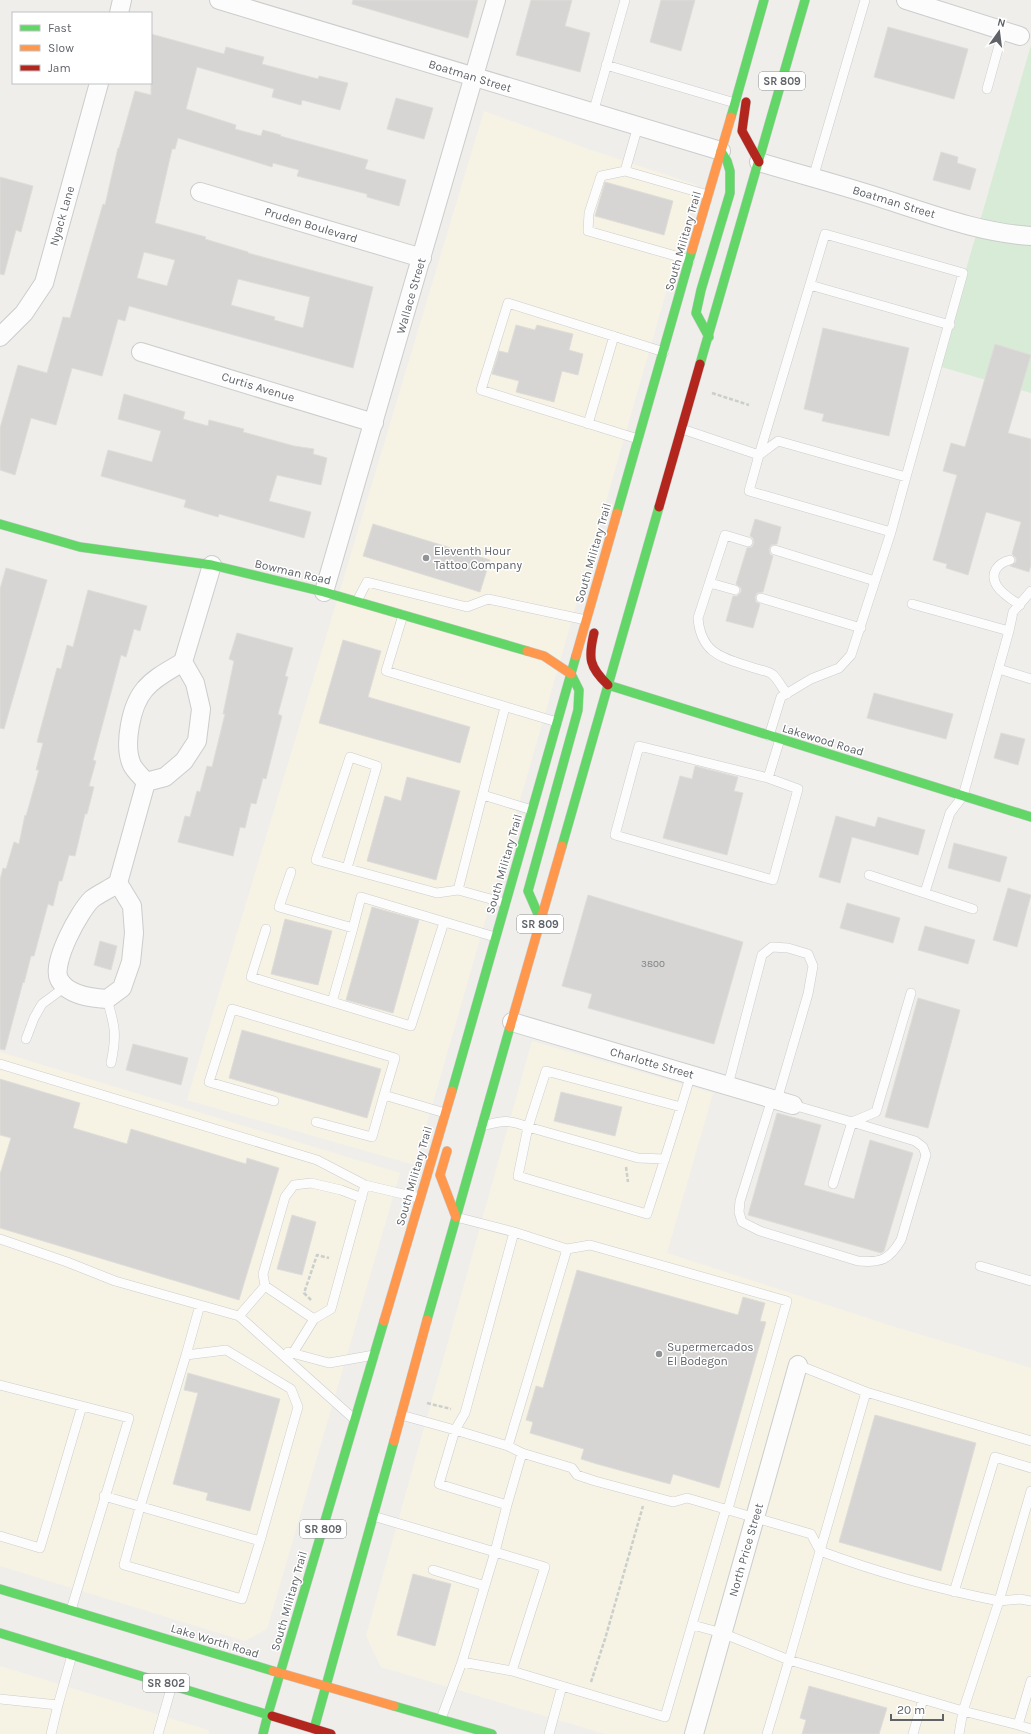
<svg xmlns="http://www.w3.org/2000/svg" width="1031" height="1734" viewBox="0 0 1031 1734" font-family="Karla,sans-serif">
	<rect width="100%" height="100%" fill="#efeeea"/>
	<path fill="#f7f3e4" d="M484,111L591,150L697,185L415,1165L187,1100Z
		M532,1041L713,1093L667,1253L895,1327L1031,1368V1734H605L381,1667L366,1636Z
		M0,1052L400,1173L267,1629L245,1641L0,1566Z
		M0,1666L208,1730L210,1734H0Z"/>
	<path fill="#d8ebd6" d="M1031,45V393L938,366Z"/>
	<path fill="#d6d5d3" stroke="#deddd9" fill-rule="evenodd" d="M353,0H478L468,38L352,4Z
		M531,0H572L565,26L590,33L580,72L516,55Z
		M661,0H695L681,51L650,42Z
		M888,27L968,49L954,99L874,77Z
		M151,34L224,54L226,47L264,57L262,64L318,79L319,76L348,83L340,110L302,100L301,105L272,97L274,89L197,67L186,109L236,125L235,129L261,136L263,130L281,135L280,136L368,160L365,169L406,180L399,206L367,197V194L297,176L299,170L273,163L272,167L178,138L175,149H172L155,223L206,237L205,239L248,252V253L373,287L353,368L129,306L125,321L118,319L102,376L72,368L56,425L31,418L15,475L0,470V428L18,365L47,373L63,317L70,318L103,204L105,205L118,148H119L135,91L151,95ZM144,252L175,260L167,286L137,278ZM238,279L310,297L303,328L274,320L275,317L231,305Z
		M396,98L433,108L424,139L387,129Z
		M941,152L958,157L957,163L976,169L970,190L933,180Z
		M0,177L33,186L21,232L16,230L4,275L0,274Z
		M605,182L673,201L664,235L595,216Z
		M516,325L535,330L537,325L573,334L569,350L583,354L578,375L562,371L554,402L516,392L519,381L492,374L499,351L508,353Z
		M823,328L909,348L889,436L822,421L824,414L804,409Z
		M995,344L1031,355L1008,433L1031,439V565L1029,572L1010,566L1016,562V558L1012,554L1021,522L986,512L968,575L946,568L947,564L933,560L957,475L943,471L951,443L965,447Z
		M124,394L185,412L183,419L208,426L209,420L244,429L243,432L294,446L314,449L313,454L327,458L321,485L277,475L269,501L311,512L304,538L219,514L218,517L184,507L186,500L101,476L108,450L152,462L161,431L118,419Z
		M755,519L781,527L777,544L771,545L769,549L770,554L773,556L763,592L757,593L755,597L756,602L760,604L753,628L726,621L733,596H737L741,592V588L736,584L747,548L752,547L754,543L753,538L750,536Z
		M373,524L490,560L480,592L363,556Z
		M6,568L47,580L4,729L0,728V589Z
		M88,590L147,606L140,631L134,629L126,657L121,655L93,760L96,761L89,786L94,787L87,814H85L75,856L69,855L62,881H59L53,906L48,904L34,956H31L24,983L23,982L5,1050L0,1049V880L3,868L6,869L14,842L19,844L25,815L26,816L39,770H36L43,743L37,742L57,668L61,669L67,645L73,647Z
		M237,633L293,648L285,676L288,677L278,714L282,716L266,779L263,778L256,804L251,803L245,828L240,827L233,856L178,842L185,816L190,817L197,791L200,792L207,766L212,767L225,714H223L234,661L229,659Z
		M343,640L381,651L368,697L470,727L460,763L319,723Z
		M874,693L953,714L946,739L867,718Z
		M1001,733L1025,739L1018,765L994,758Z
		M695,766L738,777L734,791L743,793L727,855L663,838L680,776L692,779Z
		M407,777L460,791L436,880L367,861L385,796L401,801Z
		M836,816L875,827L878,817L925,830L918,855L852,837L840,883L819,877Z
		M954,843L1007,857L1000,882L948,868Z
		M1008,888L1031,895L1017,947L993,940Z
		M588,895L743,942L714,1044L588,1008L592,994L562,986Z
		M847,903L900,918L893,943L840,928Z
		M372,907L419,920L393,1013L346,1000Z
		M285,919L332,931L318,985L271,974Z
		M925,926L975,940L968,964L918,950Z
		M100,941L117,946L111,970L94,965Z
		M918,998L960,1010L928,1128L885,1117Z
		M242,1030L381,1069L367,1118L229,1078Z
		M133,1044L188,1058L181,1085L126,1070Z
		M0,1079L80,1103L73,1128L127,1144L131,1129L246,1164L247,1158L279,1168L239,1300L0,1228V1174L11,1138L0,1135Z
		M561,1092L622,1107L615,1136L554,1121Z
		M777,1113L821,1125L804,1185L854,1199L870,1140L913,1153L884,1251L881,1253L748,1215Z
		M292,1215L316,1222L302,1275L277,1269Z
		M577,1270L738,1315L743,1297L765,1303L760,1321L766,1322L719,1488L673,1474L670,1484L597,1464L581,1459L584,1449L530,1433L533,1422L526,1420L536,1386L543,1388Z
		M188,1373L280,1399L250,1511L206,1500L208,1493L173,1484L198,1393L184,1390Z
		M875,1415L976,1443L941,1571L839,1542Z
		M413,1574L451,1584L435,1646L397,1635Z
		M809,1686L887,1708L879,1734H802L806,1720L800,1718Z"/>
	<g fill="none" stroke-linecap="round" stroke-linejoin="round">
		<g stroke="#cbcccc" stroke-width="10">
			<path id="lane" d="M606,65L735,103
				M987,89L1003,31
				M593,113L625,0
				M638,126L625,171L708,195
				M625,171L601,176L589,213L588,231L690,260
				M813,178L865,0
				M810,285L950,325
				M588,424L614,336
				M682,429L759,455L778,441L906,477L963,273L825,234L759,455L749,491L891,532L906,477
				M638,439L481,390L508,303L664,352
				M748,542L725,535L698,618C701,655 724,658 754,668C760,670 768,671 772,674C778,679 782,688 787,694
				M775,550L875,581
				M1010,560C998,563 989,573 997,586C1002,594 1012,600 1020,605
				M710,583L735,590
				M761,598L861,628
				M357,601L367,582L467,607L488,599L586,620
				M912,604L1009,631L963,796L950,813L925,892
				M403,615L386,671L557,722
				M1009,631L1013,612L1031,591
				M999,669L1031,679
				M769,736L781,697L811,679L839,668L851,655L891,532
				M768,778L798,789L773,880L615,835L639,746L768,778L780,739
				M483,795L532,810
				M347,868L377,766L350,757L316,860L437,893L458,890
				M291,872L279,907L353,928L361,897L495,937
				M869,875L973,909
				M505,903L458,890L505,707
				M266,929L251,977L411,1026L444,922
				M107,999C115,1027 117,1034 111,1063
				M332,1002L353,928
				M26,1039L34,1018L42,1004L65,987
				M0,1064L317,1160L365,1185L420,1198
				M728,1085L762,955L772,947L788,948L808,954L813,966L808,994L777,1100
				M772,1099L740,1201L739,1212L742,1222L760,1231L858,1261C881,1263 889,1260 901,1240L926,1155L923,1147L915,1141L852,1122
				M274,1101L209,1082L232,1009L395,1058L384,1095L445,1113
				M793,1105L852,1122L833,1184
				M681,1107L546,1071L528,1127L518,1176L647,1214C662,1168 677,1121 691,1074
				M316,1122L372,1137L384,1095
				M852,1122L876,1112L911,993
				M482,1126C502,1121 509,1119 528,1127L638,1158L665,1159
				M456,1217L514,1232
				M0,1239L67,1262L115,1281L239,1316L354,1419
				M567,1249L590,1245L787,1301L728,1509
				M980,1266L1031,1281
				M265,1286L263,1274L285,1197L294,1185L311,1183L341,1190L362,1198
				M239,1316L265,1286L314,1319
				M288,1352L329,1363L374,1355
				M293,1353L314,1319L331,1309L365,1185
				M186,1355L200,1305
				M0,1385L129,1418L71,1610
				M866,1392L1031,1441
				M401,1415L455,1430L508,1446L522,1453L572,1468L577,1475L595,1481L673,1502L687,1498L811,1534L820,1551L866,1392L798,1365
				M508,1446L567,1249L514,1232L465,1413L455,1430L439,1484L507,1505L522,1453
				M104,1496L260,1541L298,1407L291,1389L226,1350L186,1355L140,1507L124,1565L242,1599L260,1541
				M373,1516L495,1552L507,1505
				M0,1536L40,1548L82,1406
				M495,1552L545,1567L512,1671L462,1662Z
				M433,1570L485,1586
				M954,1592L995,1457L1031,1468
				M693,1625L722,1633L789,1660L820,1551C879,1573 938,1589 999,1601L1031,1491
				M512,1671L665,1717L726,1508
				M1031,1681L1018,1725L1031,1729
				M0,1699L58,1705L72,1655
				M441,1719L462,1662
				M1018,1725L963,1711L999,1601L1020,1599L1031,1601
				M51,1734L58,1705
				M158,1734L172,1685
				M549,1734L562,1686
				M767,1734L789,1660L963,1711L959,1734
				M913,1734L923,1699"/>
		</g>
		<g stroke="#cbcccc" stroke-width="20">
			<path id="street" d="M219,0L721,151
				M906,0L1020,36
				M119,13L122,0
				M759,162C802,175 845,186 887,200C934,215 981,233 1031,236
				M200,192L422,258
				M0,337L24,313L44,283L99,83
				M141,352L374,423
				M324,592L496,0
				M146,782C142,777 135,771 132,765C123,745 131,705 145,689C155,677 170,670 183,662L212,565
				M146,782L165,777L184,761L197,741L201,709L195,683L183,662
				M118,883L132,906L134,933L131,962L122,988L107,999C91,998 67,995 59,979C51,963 80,910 92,899C100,893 110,889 118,883L146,782
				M512,1022L793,1105
				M694,1734L798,1365"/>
		</g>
		<g stroke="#cacacb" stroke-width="10">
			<path id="fast" d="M731,117L764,0
				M709,337L696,313L701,290L730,193V171L727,161L721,151
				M700,364L805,0
				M617,513L692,250
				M0,524L80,547L212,565L324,592L527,651
				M608,685L1031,817
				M562,846L659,507
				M541,921L528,891L578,710L579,690L571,674
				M452,1091L576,656
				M427,1320L510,1027
				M0,1589L273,1671
				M0,1633L272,1716
				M394,1706L492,1734
				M268,1714L384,1321
				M314,1729L394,1441
				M263,1734L268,1714"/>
		</g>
		<g stroke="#cacacb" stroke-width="10">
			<path id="slow" d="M692,250L731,117
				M527,651L544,656L571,674
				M576,656L617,513
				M510,1027L562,846
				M447,1151L440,1175L456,1217
				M384,1321L452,1091
				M394,1441L427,1320
				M273,1671L394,1706"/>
		</g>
		<g stroke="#cacacb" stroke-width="10">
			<path id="jam" d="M746,102L742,131L759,162
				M659,507L700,364
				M594,633C588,658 589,667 608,685
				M272,1716L331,1734"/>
		</g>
		<path stroke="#cacfcc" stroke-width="2.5" stroke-dasharray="4 2" stroke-linecap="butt" d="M712,393L749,405
			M626,1167L628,1182
			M311,1300L304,1293L317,1255L329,1258
			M427,1403L451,1409
			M591,1682L605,1639L643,1506"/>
		<use href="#lane" stroke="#fdfcfc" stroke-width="9"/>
		<use href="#street" stroke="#fdfcfc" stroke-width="18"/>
		<use href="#fast" stroke="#63d668" stroke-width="9"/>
		<use href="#slow" stroke="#ff974d" stroke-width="9"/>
		<use href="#jam" stroke="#b3261e" stroke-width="9"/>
	</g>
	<g fill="#919496" stroke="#fff" stroke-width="1.5">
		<circle cx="426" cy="558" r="4"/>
		<circle cx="659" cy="1354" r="4"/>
	</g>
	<g text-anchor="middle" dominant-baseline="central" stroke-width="3" stroke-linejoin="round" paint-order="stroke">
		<g font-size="10" fill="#7e8184">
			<text x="653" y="964">3800</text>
		</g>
		<g fill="#fff" stroke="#8f9295" stroke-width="1">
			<rect x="759" y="72" width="46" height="18" rx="3"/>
			<rect x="517" y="915" width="46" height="18" rx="3"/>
			<rect x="300" y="1520" width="46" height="18" rx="3"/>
			<rect x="143" y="1674" width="46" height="18" rx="3"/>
		</g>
		<g font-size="11" font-weight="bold" fill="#5f6368">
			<text x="782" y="81">SR 809</text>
			<text x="540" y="924">SR 809</text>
			<text x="323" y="1529">SR 809</text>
			<text x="166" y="1683">SR 802</text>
		</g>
		<g font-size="12" fill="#5f6368" stroke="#fff">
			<text transform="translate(470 76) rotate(17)">Boatman Street</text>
			<text transform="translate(894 202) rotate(17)">Boatman Street</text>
			<text transform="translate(62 216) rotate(-74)">Nyack Lane</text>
			<text transform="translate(311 225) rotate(17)">Pruden Boulevard</text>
			<text transform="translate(683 241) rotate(-74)">South Military Trail</text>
			<text transform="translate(411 296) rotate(-74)">Wallace Street</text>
			<text transform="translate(258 387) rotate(17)">Curtis Avenue</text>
			<text transform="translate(593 553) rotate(-74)">South Military Trail</text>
			<text transform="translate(293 572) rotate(13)">Bowman Road</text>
			<text transform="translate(823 740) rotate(17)">Lakewood Road</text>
			<text transform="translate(504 864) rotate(-74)">South Military Trail</text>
			<text transform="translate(652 1063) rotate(16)">Charlotte Street</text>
			<text transform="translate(414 1176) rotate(-74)">South Military Trail</text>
			<text transform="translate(746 1550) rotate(-74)">North Price Street</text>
			<text transform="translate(289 1601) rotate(-74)">South Military Trail</text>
			<text transform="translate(215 1641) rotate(17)">Lake Worth Road</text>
		</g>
		<g font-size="12" fill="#5f6368" stroke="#fff" text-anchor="start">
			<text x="434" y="551">Eleventh Hour<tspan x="434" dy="14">Tattoo Company</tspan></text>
			<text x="667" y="1347">Supermercados<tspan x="667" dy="14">El Bodegon</tspan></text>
		</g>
	</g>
	<rect x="12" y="12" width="140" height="72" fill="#ffffff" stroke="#bfc1c3"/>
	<rect x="20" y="25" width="20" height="6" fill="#63d668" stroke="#bfc1c3"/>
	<text x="48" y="32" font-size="12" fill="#5f6368">Fast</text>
	<rect x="20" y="45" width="20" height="6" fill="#ff974d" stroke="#bfc1c3"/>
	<text x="48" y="52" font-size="12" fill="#5f6368">Slow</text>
	<rect x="20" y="65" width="20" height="6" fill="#b3261e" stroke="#bfc1c3"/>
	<text x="48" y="72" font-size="12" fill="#5f6368">Jam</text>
	<g transform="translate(999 32) rotate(14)" stroke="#ffffff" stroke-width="3" paint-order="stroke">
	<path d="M0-3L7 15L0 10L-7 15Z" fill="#5f6368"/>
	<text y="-6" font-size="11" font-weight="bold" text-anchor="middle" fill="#5f6368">N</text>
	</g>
	<path d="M891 1714v6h52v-6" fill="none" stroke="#5f6368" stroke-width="2"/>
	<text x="897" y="1714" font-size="12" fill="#5f6368" stroke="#ffffff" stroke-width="3" paint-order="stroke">20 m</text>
</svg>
